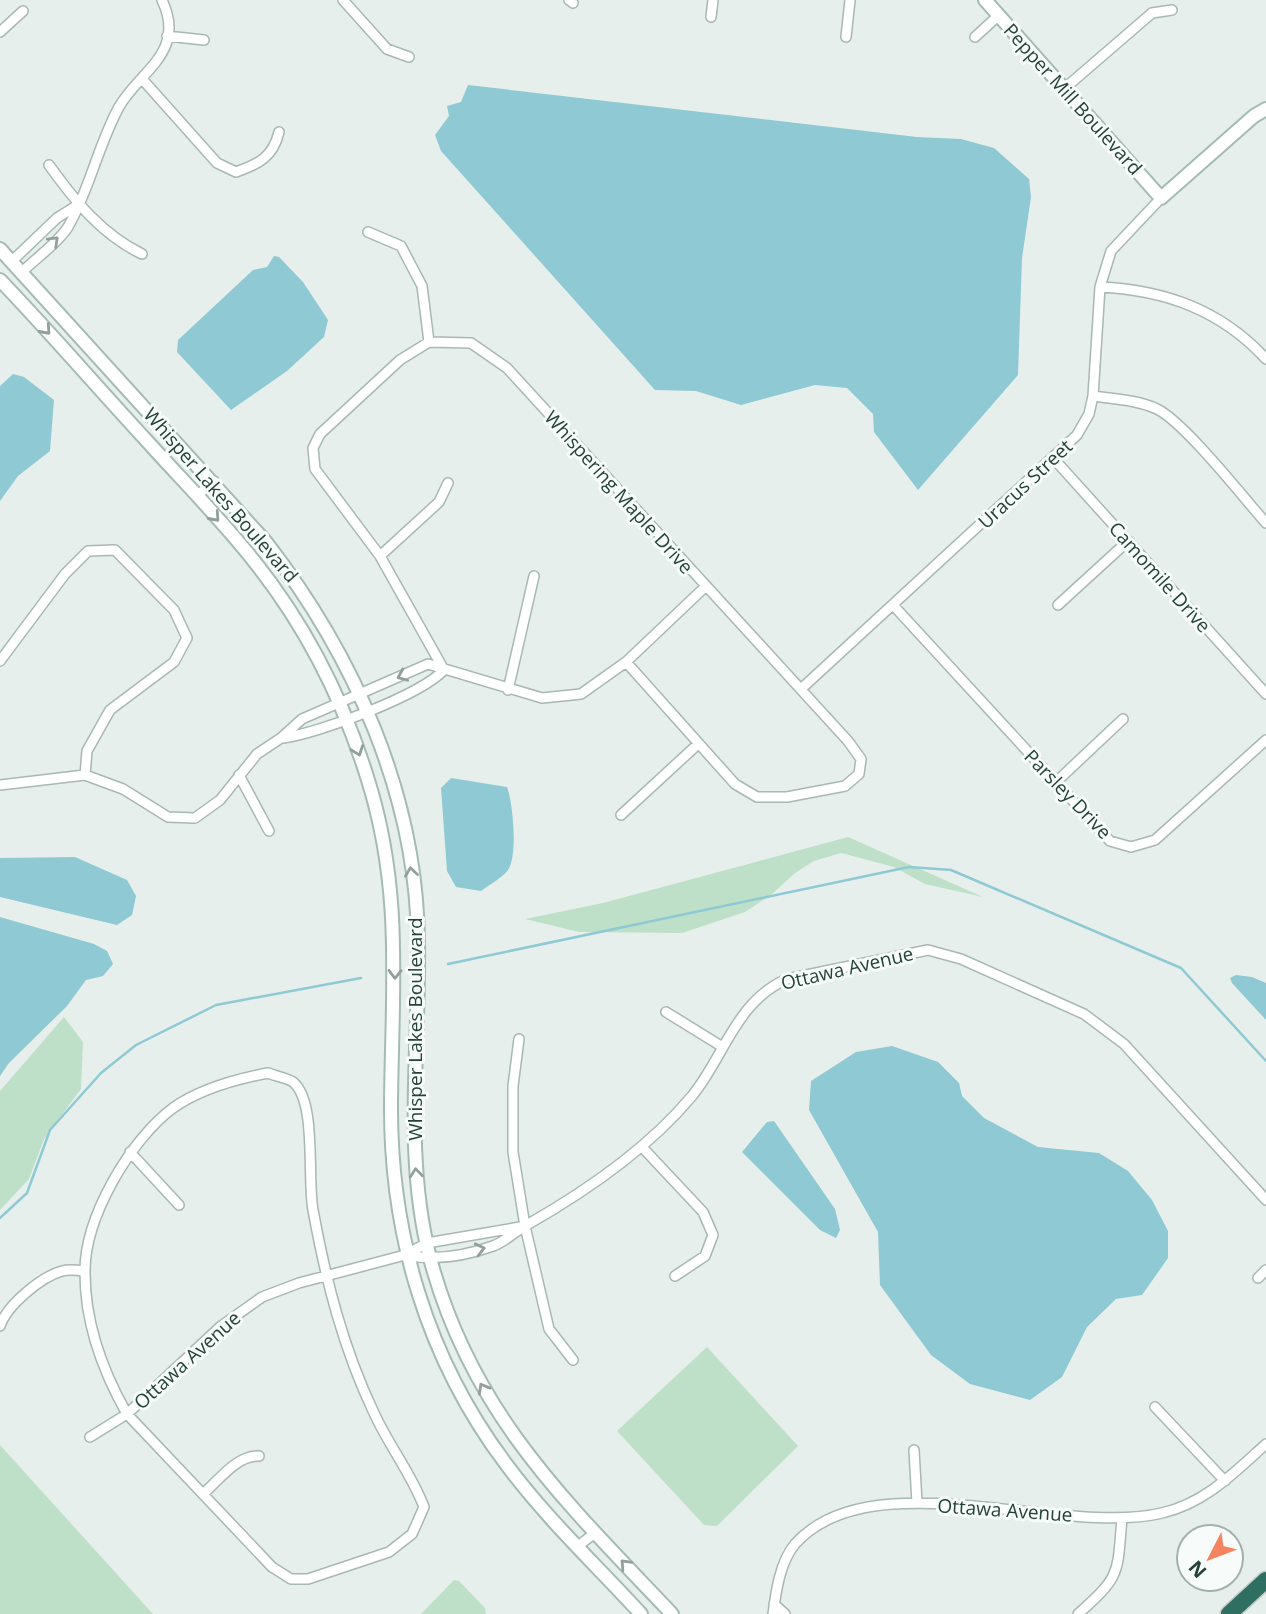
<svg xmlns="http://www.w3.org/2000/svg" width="1266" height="1614" viewBox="0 0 1266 1614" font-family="'Open Sans',sans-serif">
	<rect width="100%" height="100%" fill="#e6efeb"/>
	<path fill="#bfe0c8" d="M848,837L983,897L925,884L894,867L841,853L814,861L795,873L771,895L745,912L682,933L579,932L525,919L603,903Z
		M64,1017L83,1042L81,1089L44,1139L29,1179L0,1210V1091Z
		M707,1347L798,1446L717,1526L704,1525L617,1431Z
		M0,1445L153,1614H0Z
		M454,1580L459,1581L485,1608L486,1614H421Z"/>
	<path fill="#8ec9d4" d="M468,85L917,137L961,139L994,148L1029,179L1031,197L1022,258L1018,375L918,490L874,432L873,414L847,388L815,385L741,405L696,391L655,390L441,151L435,135L449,116L447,106L461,102Z
		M274,256L279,257L303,282L328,320L324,337L287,371L231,410L177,352L178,340L253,270L267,267Z
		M13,374L24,377L54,400L50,451L18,476L0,501V386Z
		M451,778L507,787C513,803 518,855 508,870C502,878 489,885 481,891L456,887L447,871L441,788Z
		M75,857L127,880L136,896L132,915L117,925L0,897V858Z
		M0,917L94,944L107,951L113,964L103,976L86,980L67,1006L9,1063L0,1076Z
		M1236,975L1252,977L1266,983V1020L1232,983L1230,978Z
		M892,1046L938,1062L959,1083L962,1096L984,1118L1038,1147L1099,1153L1128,1171L1152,1200L1168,1231V1258L1142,1295L1116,1299L1087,1327L1062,1377L1030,1400L970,1384L931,1355L880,1285L878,1232L809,1110L811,1081L856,1052Z
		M774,1121L835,1209L840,1230L836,1238L820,1230L742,1152L767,1122Z"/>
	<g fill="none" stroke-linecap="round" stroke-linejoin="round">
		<path stroke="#8ec9d4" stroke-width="2.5" d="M448,964L909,867L951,870L1181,968L1266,1061
			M0,1218L27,1193L50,1130L101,1073L136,1045L216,1005L361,978"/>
		<g stroke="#a8b8b2" stroke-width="12">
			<path id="street" d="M343,0L387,49L409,57
				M569,0L573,3
				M711,17L713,0
				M0,32L23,11
				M167,36L204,40
				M846,37L850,0
				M975,37L999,15
				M143,80L217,163L236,172C259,164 273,157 279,132
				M1065,88L1152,13L1172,10
				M49,165C75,201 101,234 142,254
				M368,232L401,246L422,286L429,342
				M12,261L57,218L76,206
				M22,272C36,258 58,243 68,227C90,189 98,145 119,107C139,71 187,53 162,0
				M1100,287C1165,290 1221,310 1266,359
				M1093,396C1114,399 1138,400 1157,409C1184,422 1243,497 1266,523
				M1054,459L1266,694
				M197,496L214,481
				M380,556L439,502L448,483
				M893,605L1110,841L1131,847L1155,840L1266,740
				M1058,605L1128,541
				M0,661L65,574L88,551L115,550L174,610L187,638L174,662L110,710L87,751L85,775
				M444,670L380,556L315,469L313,448L320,434L400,360L429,342L471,343L507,368L848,741L861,759L859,774L845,786L787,797H757L735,784L626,662
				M801,689L1077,435L1089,414L1093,396L1100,287L1111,251L1161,198
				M508,690L534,576
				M283,738C319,733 419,696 444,670
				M239,775L269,831
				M1055,783L1123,719
				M0,785L85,775L123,789L168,817L195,818L220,800L257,754L281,738L302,719L428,664L542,698L581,694L626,662L705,587
				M621,815L698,744
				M666,1012L721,1046
				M519,1039L513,1086V1152L525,1226L549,1329L573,1360
				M268,1073C275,1076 287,1078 293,1082C317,1101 307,1179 313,1210C326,1281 343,1348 374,1413C389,1446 411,1473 424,1507L412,1534L389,1552L308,1579H291L272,1567L127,1414C102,1370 85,1323 85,1273C84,1218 130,1140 173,1108C200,1089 236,1079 268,1073Z
				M642,1147L703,1212L713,1235L705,1256L675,1276
				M130,1152L179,1205
				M405,1255C435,1261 465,1256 493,1246C505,1242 514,1232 525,1226C585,1192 647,1150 692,1096C724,1057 736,1001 787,979L928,950L961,959L1084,1014L1124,1044L1266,1200
				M1258,1278L1266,1270
				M0,1326C7,1305 41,1277 62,1271C69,1269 77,1270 84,1271
				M1155,1407L1225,1481
				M90,1437L127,1414L220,1327L262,1297L299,1283L405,1255L427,1243L520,1227
				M914,1450L917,1503
				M203,1494C219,1480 237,1455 259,1456
				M578,1546L595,1533
				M774,1604L785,1614
				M773,1614C776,1591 780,1562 795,1544C871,1459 1061,1537 1162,1513C1205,1503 1234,1473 1266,1444
				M1078,1614C1122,1575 1117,1574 1122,1518"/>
		</g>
		<g stroke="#a4bbb3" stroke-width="16">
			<path id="secondary" d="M985,0L1161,198L1254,116L1266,109
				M0,249L265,541C354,655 417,796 418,942C420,1048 403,1154 430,1258C471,1413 566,1502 672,1614
				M0,280C50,332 97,387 146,440C182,480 221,519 254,561C306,626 344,702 368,780C403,891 392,990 391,1103C390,1234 427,1359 506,1464C546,1518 596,1565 641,1614"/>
		</g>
		<g stroke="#c2cac8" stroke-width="19">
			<path id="highway" d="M1229,1614L1266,1580"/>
		</g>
		<use href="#street" stroke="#fff" stroke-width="9"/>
		<use href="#secondary" stroke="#fff" stroke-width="12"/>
		<use href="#highway" stroke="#2f6f62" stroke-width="16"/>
	</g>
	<defs><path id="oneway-chevron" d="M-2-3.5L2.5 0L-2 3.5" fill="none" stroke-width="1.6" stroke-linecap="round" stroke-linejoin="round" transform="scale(1.75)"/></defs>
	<g stroke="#92a09c">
		<use href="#oneway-chevron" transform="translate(54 241) rotate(-44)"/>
		<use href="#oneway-chevron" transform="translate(46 330) rotate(48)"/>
		<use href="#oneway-chevron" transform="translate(215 517) rotate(48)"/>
		<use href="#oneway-chevron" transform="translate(402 676) rotate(157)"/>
		<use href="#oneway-chevron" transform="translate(358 751) rotate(70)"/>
		<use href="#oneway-chevron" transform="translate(411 872) rotate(-98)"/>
		<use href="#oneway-chevron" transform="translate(395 974) rotate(91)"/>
		<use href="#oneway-chevron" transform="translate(416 1173) rotate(-96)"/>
		<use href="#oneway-chevron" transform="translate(480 1249) rotate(-14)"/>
		<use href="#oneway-chevron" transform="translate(483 1388) rotate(-119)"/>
		<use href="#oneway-chevron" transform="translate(625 1564) rotate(-133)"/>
	</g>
	<g text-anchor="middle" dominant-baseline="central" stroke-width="6" stroke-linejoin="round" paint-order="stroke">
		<g font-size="19" fill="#24423a" stroke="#f7fbf9">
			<text transform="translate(1073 99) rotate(48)">Pepper Mill Boulevard</text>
			<text transform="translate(1025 484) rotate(-43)">Uracus Street</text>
			<text transform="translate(619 492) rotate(48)">Whispering Maple Drive</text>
			<text transform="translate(221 495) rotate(49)">Whisper Lakes Boulevard</text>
			<text transform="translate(1160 577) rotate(48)">Camomile Drive</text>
			<text transform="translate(1068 794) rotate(46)">Parsley Drive</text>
			<text transform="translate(847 968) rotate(-13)">Ottawa Avenue</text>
			<text transform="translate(415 1029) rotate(-90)">Whisper Lakes Boulevard</text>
			<text transform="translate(187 1360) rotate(-42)">Ottawa Avenue</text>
			<text transform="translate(1005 1510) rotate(4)">Ottawa Avenue</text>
		</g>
	</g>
	<g transform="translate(1210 1558) rotate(228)"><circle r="33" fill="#f7fbf9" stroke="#a3b1ad" stroke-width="2"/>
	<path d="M0-5L12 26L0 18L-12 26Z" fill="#f4845f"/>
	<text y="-10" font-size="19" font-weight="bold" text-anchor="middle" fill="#24423a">N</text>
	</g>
</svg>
